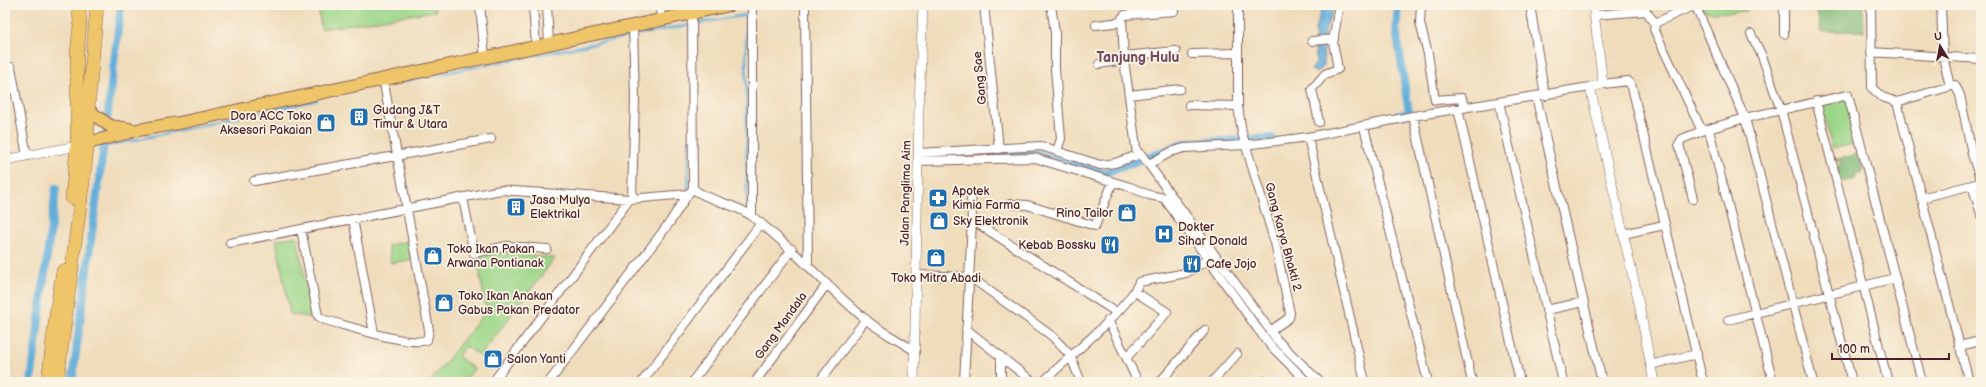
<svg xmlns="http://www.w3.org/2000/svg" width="1986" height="387" viewBox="0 0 1986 387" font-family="'Balsamiq Sans',sans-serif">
	<rect width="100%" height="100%" fill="#fcf5e5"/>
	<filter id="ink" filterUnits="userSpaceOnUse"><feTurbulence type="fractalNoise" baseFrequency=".025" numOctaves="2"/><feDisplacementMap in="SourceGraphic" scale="8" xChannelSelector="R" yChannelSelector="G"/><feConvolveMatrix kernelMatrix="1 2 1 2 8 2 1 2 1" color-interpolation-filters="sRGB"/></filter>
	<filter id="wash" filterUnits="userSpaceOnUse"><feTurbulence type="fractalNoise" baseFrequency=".012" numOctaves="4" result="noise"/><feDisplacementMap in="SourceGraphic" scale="16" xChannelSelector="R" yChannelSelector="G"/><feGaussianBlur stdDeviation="0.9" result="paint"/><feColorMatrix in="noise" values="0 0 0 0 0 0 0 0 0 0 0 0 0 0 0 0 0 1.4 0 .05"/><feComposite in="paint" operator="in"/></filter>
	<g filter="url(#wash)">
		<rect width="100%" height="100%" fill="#efdcbb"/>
		<path fill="#9cd689" stroke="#737a5a" d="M318,5H434L435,11L321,29Z
			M1695,5H1747V11L1712,13Z
			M1846,98L1857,143L1832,149L1822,105Z
			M297,236L312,318L290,314L276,240Z
			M410,241L414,259L391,263L388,245Z
			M499,252L555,258L480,356L466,346L458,356L474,369L464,382H430L486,311L477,257Z"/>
		<path fill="#7db775" stroke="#646b50" d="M1794,5H1863L1864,31L1821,32L1816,8L1792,9Z
			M1860,153L1863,172L1855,174L1856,179L1842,182L1838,176V165L1842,162L1834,160Z"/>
		<path fill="#62aedb" stroke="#566683" d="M1323,5H1335L1323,36L1324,66L1317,73L1311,70L1316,63L1315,29Z"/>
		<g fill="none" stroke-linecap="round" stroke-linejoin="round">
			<path stroke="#62aedb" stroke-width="2.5" d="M700,23L746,15L747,211
				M640,34L690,25
				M404,81L628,37
				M103,147L317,100
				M688,189L689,140"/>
			<path stroke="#62aedb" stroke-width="8" d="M1398,5L1396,29L1409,113L1399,115
				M107,118L121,5
				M992,155L1037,153L1104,173L1186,143L1272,138
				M31,382L56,188
				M72,382L106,129"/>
		</g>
	</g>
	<g filter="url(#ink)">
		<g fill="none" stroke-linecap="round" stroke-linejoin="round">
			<g stroke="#84615d" stroke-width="10">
				<path id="minor" d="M480,5L485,58
					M533,5L536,47
					M547,5L549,44
					M805,5L808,266
					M984,5L999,149
					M1051,5L1055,33V69L1060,126L1061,139L1057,150
					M1238,5V106L1242,133L1275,243L1290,313L1289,318L1270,331
					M1421,5L1420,23L1428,54L1435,100L1462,98L1464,108
					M1530,5L1545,96
					M1871,5L1872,88L1882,97L1897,102L1969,382
					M1941,5L1943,57L1950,86
					M1594,15L1646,11L1655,23
					M660,19L661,5
					M1096,25L1122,22
					M1751,34L1762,56L1781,110L1852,382
					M1784,34V5
					M1312,41L1334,39
					M1871,52L1981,59
					M1192,54L1238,53
					M1124,56L1176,51
					M1099,64L1124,60
					M11,67L27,156
					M1603,84L1628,81L1632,87L1703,382
					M1129,95L1180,89
					M1536,96L1602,382
					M1816,101L1888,382
					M1499,102L1563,382
					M1897,102L1955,85L1960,95L1972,154L1981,182
					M1189,105L1238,106
					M1458,109L1520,382
					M1413,116L1472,382
					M1319,122L1312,89L1325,74L1338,69L1333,42L1339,5
					M1364,127L1428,382
					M1709,130L1773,382
					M1308,137L1365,382
					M918,153L1041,146L1100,165L1115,163L1141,154L1277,340L1320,382
					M1137,154L1124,60L1122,18L1125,15L1174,11
					M918,161L1035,158L1130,187L1149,195L1164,198L1257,328L1271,346L1307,382
					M1149,164L1171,152L1184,148L1245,145L1308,137L1413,116L1590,87
					M254,181L491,139
					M1976,184L1972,185L1981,214
					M693,189C709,201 737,204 753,217C793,248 826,286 864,318C879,331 899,340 915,351
					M463,198L474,253L507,246L547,249
					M1921,198L1972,185
					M1693,199L1679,144L1682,139L1702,131
					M1010,204L1027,205L1095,226L1113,182
					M752,216V5
					M353,219L374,333
					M972,220L1116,312
					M301,229L318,316L325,320C346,325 410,347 427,340L429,330L383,78
					M1623,234L1664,225
					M230,243L501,190L630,199L688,194L693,189L692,13
					M917,275L969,277L973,279L1052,336L1070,355L1081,382
					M1546,310L1584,302
					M1108,320L1138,382
					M1728,320L1895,278
					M966,329L1033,382
					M1959,346L1981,341
					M1127,357L1167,312L1135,292
					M1001,358V382
					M1650,365L1697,354
					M493,382L632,196L635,99L633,26
					M549,382L670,222L688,194
					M642,382L761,223
					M692,382L792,249
					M755,382L827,284
					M819,382L866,319
					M964,382L972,220L971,197
					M1043,382C1066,359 1129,309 1139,282L1186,273L1209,259
					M1160,382L1205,330
					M1212,382L1237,354
					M1264,382L1265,381
					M1813,382L1745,118L1695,5L1655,23L1654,29L1702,131L1745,118L1848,95L1922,382"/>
			</g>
			<g stroke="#84615d" stroke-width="10">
				<path id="tertiary" d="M1593,5L1603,84L1590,87L1638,299L1654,382
					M5,160L77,146
					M914,382L919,107L923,5"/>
			</g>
			<g stroke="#84615d" stroke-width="14">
				<path id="primary" d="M88,110L110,126L129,129
					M80,145L138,130L179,123L730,5"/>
			</g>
			<g stroke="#84615d" stroke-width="14">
				<path id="trunk" d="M72,198L77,146V53L80,25L79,5
					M48,382L57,307L63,271
					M57,382L88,143V110L97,5"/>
			</g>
			<use href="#minor" stroke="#fff" stroke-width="8"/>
			<use href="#tertiary" stroke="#fff" stroke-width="9"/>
			<use href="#primary" stroke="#eec569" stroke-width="12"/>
			<use href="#trunk" stroke="#eec569" stroke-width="13"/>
		</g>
	</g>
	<defs>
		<g id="building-square" transform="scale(1)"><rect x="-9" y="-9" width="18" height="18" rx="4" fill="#1f6fb2" stroke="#fcf5e5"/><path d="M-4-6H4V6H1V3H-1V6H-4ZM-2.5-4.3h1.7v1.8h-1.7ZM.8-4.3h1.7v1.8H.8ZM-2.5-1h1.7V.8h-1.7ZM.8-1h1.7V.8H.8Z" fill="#fff"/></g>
		<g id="shop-square" transform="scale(1)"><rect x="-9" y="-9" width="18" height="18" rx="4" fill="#1f6fb2" stroke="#fcf5e5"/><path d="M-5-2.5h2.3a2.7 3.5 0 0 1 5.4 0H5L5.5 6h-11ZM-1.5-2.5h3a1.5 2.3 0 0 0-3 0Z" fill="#fff"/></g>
		<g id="pharmacy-square" transform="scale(1)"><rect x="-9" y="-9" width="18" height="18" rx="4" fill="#1f6fb2" stroke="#fcf5e5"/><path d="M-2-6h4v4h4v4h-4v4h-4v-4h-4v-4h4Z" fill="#fff"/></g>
		<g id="hospital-square" transform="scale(1)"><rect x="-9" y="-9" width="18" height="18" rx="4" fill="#1f6fb2" stroke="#fcf5e5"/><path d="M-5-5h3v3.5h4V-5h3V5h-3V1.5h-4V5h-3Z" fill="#fff"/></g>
		<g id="restaurant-square" transform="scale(1)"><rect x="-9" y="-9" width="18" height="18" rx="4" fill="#1f6fb2" stroke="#fcf5e5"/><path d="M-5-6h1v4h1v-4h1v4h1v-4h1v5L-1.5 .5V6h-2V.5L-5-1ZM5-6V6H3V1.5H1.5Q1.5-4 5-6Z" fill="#fff"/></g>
	</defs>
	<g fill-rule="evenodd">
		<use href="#building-square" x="359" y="117"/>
		<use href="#shop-square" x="326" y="123"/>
		<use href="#pharmacy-square" x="938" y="198"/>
		<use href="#building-square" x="516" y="207"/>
		<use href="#shop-square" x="1127" y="213"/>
		<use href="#shop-square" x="939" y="221"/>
		<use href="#hospital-square" x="1164" y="234"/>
		<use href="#restaurant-square" x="1110" y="245"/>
		<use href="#shop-square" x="433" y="256"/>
		<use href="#shop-square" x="936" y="258"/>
		<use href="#restaurant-square" x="1192" y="264"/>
		<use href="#shop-square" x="444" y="303"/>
		<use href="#shop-square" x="493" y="359"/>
	</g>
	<g text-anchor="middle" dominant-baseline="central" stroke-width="3.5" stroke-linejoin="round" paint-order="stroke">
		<g font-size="12" fill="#4a1f2b" stroke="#fcf5e5">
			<text transform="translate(980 78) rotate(-96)">Gang Sae</text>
			<text transform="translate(906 193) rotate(-89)">Jalan Panglima Aim</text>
			<text transform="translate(1283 237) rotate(75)">Gang Karya Bhakti 2</text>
			<text transform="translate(781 326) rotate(-54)">Gang Mandala</text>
		</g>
		<g font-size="12" fill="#4a1f2b" stroke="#fcf5e5" text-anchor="start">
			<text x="373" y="110">Gudang J&amp;T<tspan x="373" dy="14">Timur &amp; Utara</tspan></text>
			<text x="312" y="116" text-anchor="end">Dora ACC Toko<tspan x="312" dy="14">Aksesori Pakaian</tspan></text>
			<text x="952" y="191">Apotek<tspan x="952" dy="14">Kimia Farma</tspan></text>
			<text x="530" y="200">Jasa Mulya<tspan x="530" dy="14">Elektrikal</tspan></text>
			<text x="1113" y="213" text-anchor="end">Rino Tailor</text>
			<text x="953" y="221">Sky Elektronik</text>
			<text x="1178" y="227">Dokter<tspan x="1178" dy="14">Sihar Donald</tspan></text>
			<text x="1096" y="245" text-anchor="end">Kebab Bossku</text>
			<text x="447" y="249">Toko Ikan Pakan<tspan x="447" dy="14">Arwana Pontianak</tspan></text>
			<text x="1206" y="264">Cafe Jojo</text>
			<text x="936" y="278" text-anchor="middle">Toko Mitra Abadi</text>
			<text x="458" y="296">Toko Ikan Anakan<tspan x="458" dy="14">Gabus Pakan Predator</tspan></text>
			<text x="507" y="359">Salon Yanti</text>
		</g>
		<g font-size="14" font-weight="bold" fill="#724862" stroke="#fcf5e5">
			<text x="1138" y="57">Tanjung Hulu</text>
		</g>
	</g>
	<rect width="1986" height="387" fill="none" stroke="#fcf5e5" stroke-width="20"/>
	<g transform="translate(1940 46) rotate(349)" stroke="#fcf5e5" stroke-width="3" paint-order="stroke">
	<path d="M0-3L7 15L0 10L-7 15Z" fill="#4a1f2b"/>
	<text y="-6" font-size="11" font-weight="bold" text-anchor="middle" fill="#4a1f2b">U</text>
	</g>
	<path d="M1832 353v6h117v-6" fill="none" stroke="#4a1f2b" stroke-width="2"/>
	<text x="1838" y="353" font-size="12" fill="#4a1f2b" stroke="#fcf5e5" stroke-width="3" paint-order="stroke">100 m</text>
</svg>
